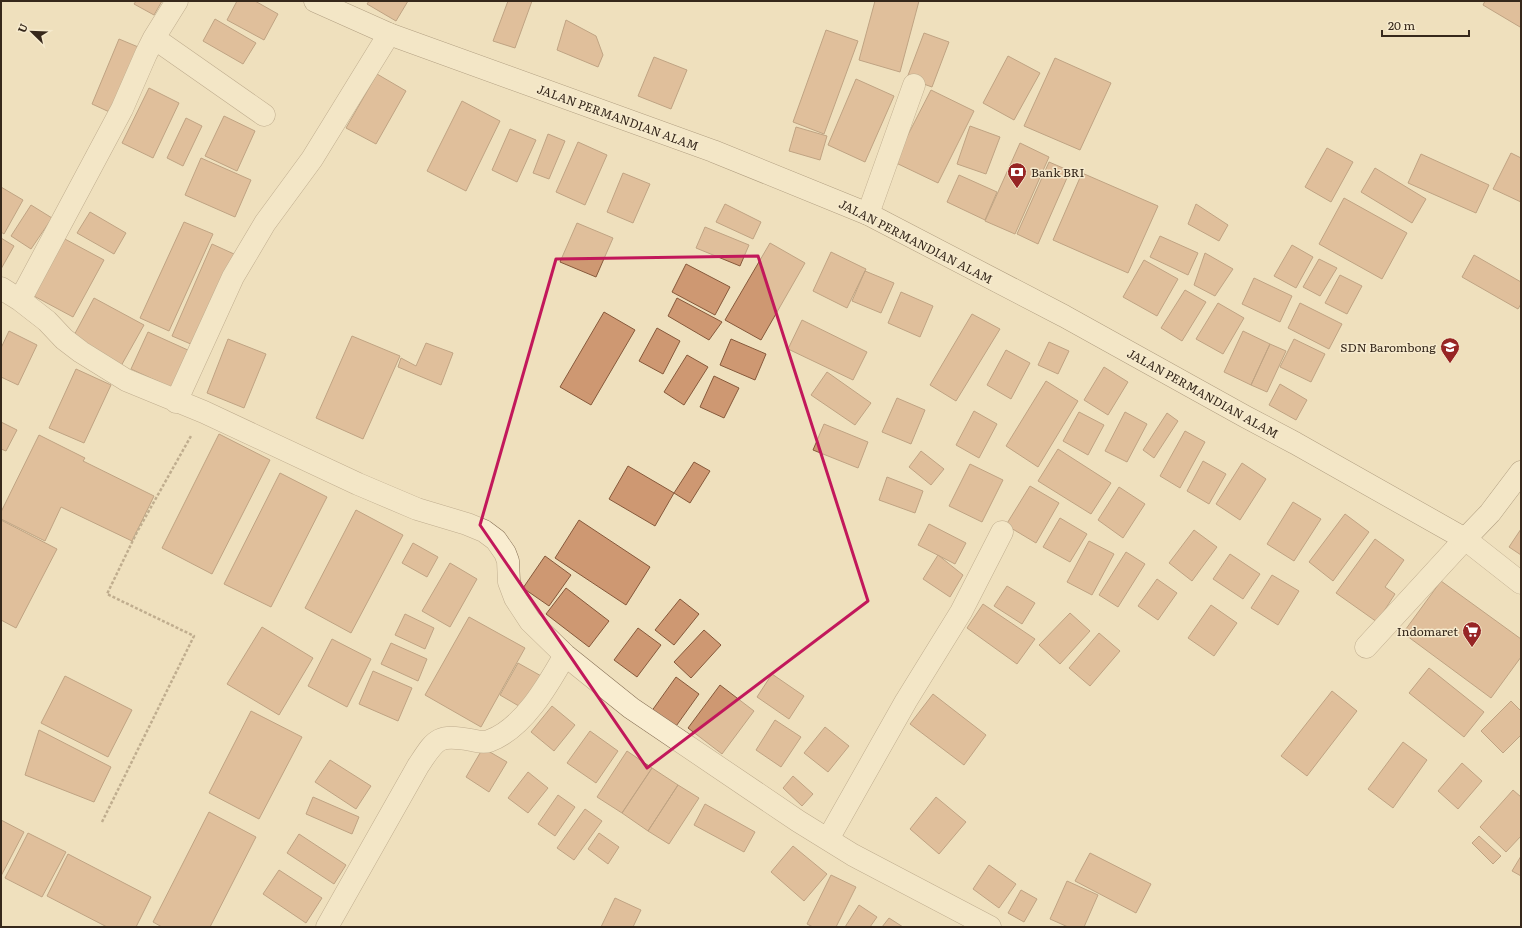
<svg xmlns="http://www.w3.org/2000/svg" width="1522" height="928" viewBox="0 0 1522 928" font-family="Literata,serif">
	<rect width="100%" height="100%" fill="#efe0bd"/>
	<path fill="#ce9872" stroke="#86593b" d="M136,1H162L154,15L134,4Z
		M237,1H255L278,14L264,40L227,20Z
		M369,1H408L396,21L367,4Z
		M508,1H532L515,48L493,41Z
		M875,1H919L900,72L859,60Z
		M1485,1H1521V24L1520,27L1483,5Z
		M215,19L256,43L243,64L203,41Z
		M566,20L596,36L603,55L598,67L557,50Z
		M826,30L858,41L824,134L793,122Z
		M924,33L949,42L932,87L907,78Z
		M119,39L143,49L116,115L92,104Z
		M1008,56L1040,73L1014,120L983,103Z
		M654,57L687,70L671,109L638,96Z
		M1055,58L1111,83L1080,150L1024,126Z
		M377,74L406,91L376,144L346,128Z
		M856,79L894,96L865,162L828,145Z
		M149,88L179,103L153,158L122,143Z
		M931,90L974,111L938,183L894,162Z
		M462,101L500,121L466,191L427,171Z
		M224,116L255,131L237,171L205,156Z
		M186,118L202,126L183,166L167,158Z
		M970,126L1000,137L986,174L957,164Z
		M796,127L827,136L820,160L789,151Z
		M510,129L536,140L517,182L492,170Z
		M548,134L565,141L549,179L533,173Z
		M578,142L607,155L585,205L556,192Z
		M1020,143L1049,157L1015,234L985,221Z
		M1327,148L1353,162L1331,202L1305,187Z
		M1511,153L1521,158V202L1493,189Z
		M1421,154L1489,185L1476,213L1408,183Z
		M201,158L251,180L235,217L185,195Z
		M1049,162L1070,171L1038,244L1017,234Z
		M1375,168L1426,199L1412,223L1361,192Z
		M623,173L650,184L633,223L607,212Z
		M1082,173L1158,206L1128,273L1053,240Z
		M959,175L997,192L985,220L947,202Z
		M1,187L23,200L4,234L1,232Z
		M1344,198L1407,233L1382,279L1319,244Z
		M725,204L761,222L753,239L716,222Z
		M1196,204L1228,225L1219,241L1188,224Z
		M31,205L52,218L31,249L11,236Z
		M90,212L126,233L114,254L77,233Z
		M184,222L213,234L169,331L140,318Z
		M577,223L613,238L596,277L560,262Z
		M705,227L749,245L740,266L696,248Z
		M1160,236L1198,253L1188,275L1150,257Z
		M1,238L14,246L1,269Z
		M63,238L104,260L73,317L32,295Z
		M770,243L805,263L761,340L725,320Z
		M212,244L234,254L193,345L172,336Z
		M1292,245L1313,257L1296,288L1274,276Z
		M831,252L866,269L847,308L813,291Z
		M1205,253L1233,269L1215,296L1194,285Z
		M1474,255L1521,282V304L1518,309L1462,277Z
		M1319,259L1337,268L1320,296L1303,287Z
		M1144,260L1178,279L1157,316L1123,297Z
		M686,264L730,287L715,315L672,292Z
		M865,271L894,283L881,313L852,301Z
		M1340,275L1362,286L1347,314L1325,303Z
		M1254,278L1292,296L1280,322L1242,304Z
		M1185,290L1206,302L1182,341L1161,328Z
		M901,292L933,306L920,337L888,323Z
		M94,298L144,325L121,366L72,339Z
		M677,298L722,322L709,340L668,316Z
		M1218,303L1244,318L1223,354L1196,339Z
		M1300,303L1342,324L1329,349L1288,328Z
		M604,312L635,330L591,405L560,387Z
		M972,314L1000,329L956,401L930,385Z
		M802,320L867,352L853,380L788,349Z
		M657,328L680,341L663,374L639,361Z
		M9,331L37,345L18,385L1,377V348Z
		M1243,331L1270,344L1251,385L1224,372Z
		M148,332L190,351L172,388L131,369Z
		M352,336L400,356L363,439L316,418Z
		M228,339L266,354L244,408L207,393Z
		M731,339L766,354L755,380L720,365Z
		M1294,339L1325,354L1311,382L1280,367Z
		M1049,342L1069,351L1058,374L1038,365Z
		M426,343L453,353L441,385L398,367L401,358L416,366Z
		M1270,344L1286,351L1267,392L1251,385Z
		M1006,350L1030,363L1011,399L987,385Z
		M687,355L708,367L684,405L664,392Z
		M1104,367L1128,382L1108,415L1084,400Z
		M76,369L111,385L84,443L49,428Z
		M827,372L871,403L855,425L811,395Z
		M714,376L739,388L724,418L700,407Z
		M1046,381L1078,401L1038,467L1006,446Z
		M1280,384L1307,400L1296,420L1269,405Z
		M897,398L925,410L911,444L882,432Z
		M974,411L997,424L979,458L956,445Z
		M1079,412L1104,425L1088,455L1063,441Z
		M1125,412L1147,424L1127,462L1105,451Z
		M1167,413L1178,421L1154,458L1143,450Z
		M1,422L17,430L6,451L1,449Z
		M824,424L868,442L858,468L813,450Z
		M1185,431L1205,442L1180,488L1160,476Z
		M219,434L270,460L212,574L162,548Z
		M39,435L85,458L83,461L154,496L132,541L61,507L45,541L1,519V512Z
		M1058,449L1111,483L1091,514L1038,481Z
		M921,451L944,469L931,485L909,467Z
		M1203,461L1226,474L1209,504L1187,491Z
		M694,462L710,471L690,503L674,493Z
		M1242,463L1266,479L1240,520L1216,504Z
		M970,464L1003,480L982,522L949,506Z
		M628,466L674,493L655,526L609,499Z
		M280,473L327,497L271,607L224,584Z
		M887,477L923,491L915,513L879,500Z
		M1030,486L1059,503L1036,543L1006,525Z
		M1119,487L1145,504L1123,538L1098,520Z
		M1293,502L1321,519L1294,561L1267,544Z
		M356,510L403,535L351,633L305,608Z
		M1345,514L1369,532L1333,581L1309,562Z
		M1060,518L1087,534L1070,562L1043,547Z
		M1,520L57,549L16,628L1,620Z
		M579,520L650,567L626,605L555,558Z
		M929,524L966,543L955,564L918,545Z
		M1521,529V555L1509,547Z
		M1194,530L1217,547L1192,581L1169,563Z
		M1375,539L1404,560L1385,587L1395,594L1377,622L1336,593Z
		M1089,541L1114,554L1092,595L1067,582Z
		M413,543L438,557L427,577L402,563Z
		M1126,552L1145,564L1118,607L1099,595Z
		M1230,554L1260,574L1243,599L1213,579Z
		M938,555L963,575L950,597L923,579Z
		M545,556L571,575L549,606L523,588Z
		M450,563L477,579L450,627L422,611Z
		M1272,575L1299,591L1278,625L1251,608Z
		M1157,579L1177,593L1158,620L1138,606Z
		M1441,581L1521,639V657L1491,698L1403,633Z
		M1007,586L1035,603L1022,624L994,606Z
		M566,588L609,621L589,647L546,614Z
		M680,599L699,614L674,645L655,630Z
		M983,604L1035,639L1017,664L967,628Z
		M1211,605L1237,623L1214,656L1188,638Z
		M1070,613L1090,631L1060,664L1039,645Z
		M405,614L434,628L425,649L395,635Z
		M469,617L525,648L481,727L425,695Z
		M262,627L313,658L279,715L227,684Z
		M638,628L661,645L637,677L614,660Z
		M704,630L721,645L691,678L674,662Z
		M1099,633L1120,651L1090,686L1069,668Z
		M332,639L371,659L347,707L308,686Z
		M391,643L427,659L418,681L381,664Z
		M518,663L543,677L524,709L500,695Z
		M1429,668L1484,712L1464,737L1409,693Z
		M373,671L412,688L398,721L359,704Z
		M772,674L804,696L789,719L757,697Z
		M65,676L132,710L108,757L41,723Z
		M676,677L699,694L674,729L651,712Z
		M720,685L754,711L722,754L688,728Z
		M1332,691L1357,711L1307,776L1281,756Z
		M933,694L986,735L964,765L910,724Z
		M1511,701L1521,711V735L1503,753L1481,731Z
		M552,706L575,725L554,751L531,732Z
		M251,711L302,737L259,819L209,793Z
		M775,720L801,737L781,767L756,750Z
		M825,727L849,746L828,772L804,753Z
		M39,730L111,767L94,802L25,775Z
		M590,731L618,751L596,783L567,763Z
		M1403,742L1427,760L1393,808L1368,789Z
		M483,748L507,762L489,792L466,777Z
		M627,751L652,768L622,813L597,797Z
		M330,760L371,786L356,809L315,782Z
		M1462,763L1482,781L1458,809L1438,791Z
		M652,768L678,785L648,831L622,813Z
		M528,772L548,788L528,813L508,798Z
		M793,776L813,794L802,806L783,788Z
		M678,785L699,798L669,844L648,831Z
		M1513,790L1521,797V836L1506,852L1480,827Z
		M558,795L575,807L555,836L538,824Z
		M313,797L359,817L352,834L306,814Z
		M936,797L966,822L939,854L910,829Z
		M705,804L755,832L744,852L694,825Z
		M585,809L602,821L574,860L557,848Z
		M209,812L256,837L210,927H162L153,922Z
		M1,820L24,832L1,876Z
		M28,833L66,852L42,897L5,878Z
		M599,833L619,847L608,864L588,849Z
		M299,834L346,865L334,884L287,853Z
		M1479,836L1501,856L1493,864L1472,843Z
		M793,846L827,874L804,901L771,872Z
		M1090,853L1151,884L1136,913L1075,881Z
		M68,854L151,897L136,927H107L47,896Z
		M1521,856V876L1512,871Z
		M989,865L1016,884L999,908L973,889Z
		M279,870L322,898L306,923L263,894Z
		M831,875L856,887L836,927H813L807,924Z
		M1067,881L1098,895L1084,927H1068L1050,919Z
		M1021,890L1037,899L1024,922L1008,913Z
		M615,898L641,910L633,927H601Z
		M859,905L877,917L870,927H845Z
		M889,918L903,927H882Z"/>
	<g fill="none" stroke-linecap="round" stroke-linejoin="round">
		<g stroke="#877056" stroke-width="23">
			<path id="minor" d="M154,38L264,115
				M868,214L914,85
				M1,288L20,300L47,321L64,339L81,352L126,380L204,412L358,484L417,509L467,524L484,531L496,540L505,553L508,561L509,582L515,598L530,621L565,655L631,708L798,821L853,855L990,927
				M20,300L122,109L146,54L154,38L177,1
				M176,402L233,277L265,223L312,159L389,34
				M1366,647L1465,539
				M828,839L906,701L961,612L1002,532
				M327,927L418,766C436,739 437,734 471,740C477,741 483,743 489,741C523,729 548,685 565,655"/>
		</g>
		<g stroke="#877056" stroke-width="23">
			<path id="tertiary" d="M1465,539L1521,583"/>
		</g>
		<g stroke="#685139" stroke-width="23">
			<path id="secondary" d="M315,1L389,34L713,151L868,214L1064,316L1246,417L1295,443L1465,539L1490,513L1521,472"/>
		</g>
		<path stroke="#877056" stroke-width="2.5" stroke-dasharray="3 2" stroke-linecap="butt" d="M102,822L194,636L107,594L137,532L191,436"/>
		<use href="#minor" stroke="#f9edd0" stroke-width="22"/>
		<use href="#tertiary" stroke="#f9edd0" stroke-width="22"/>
		<use href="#secondary" stroke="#f9edd0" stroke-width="22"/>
	</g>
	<path d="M0 0H1522V928H0ZM758,256L868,601L647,768L480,525L556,259Z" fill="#efe0bd" fill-opacity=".55" fill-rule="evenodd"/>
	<path fill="none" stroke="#c2185b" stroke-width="3" stroke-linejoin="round" d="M758,256L868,601L647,768L480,525L556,259Z"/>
	<defs>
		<g id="bank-pin" transform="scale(1)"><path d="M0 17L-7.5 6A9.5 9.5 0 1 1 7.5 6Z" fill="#972525" stroke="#f6eacd"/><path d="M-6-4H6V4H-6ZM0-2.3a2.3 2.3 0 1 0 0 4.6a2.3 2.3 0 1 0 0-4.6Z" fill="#fff"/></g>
		<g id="school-pin" transform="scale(1)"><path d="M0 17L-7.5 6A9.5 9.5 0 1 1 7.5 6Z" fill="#972525" stroke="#f6eacd"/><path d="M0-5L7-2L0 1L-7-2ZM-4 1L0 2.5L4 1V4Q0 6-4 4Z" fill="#fff"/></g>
		<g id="supermarket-pin" transform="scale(1)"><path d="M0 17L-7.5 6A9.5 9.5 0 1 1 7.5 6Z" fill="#972525" stroke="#f6eacd"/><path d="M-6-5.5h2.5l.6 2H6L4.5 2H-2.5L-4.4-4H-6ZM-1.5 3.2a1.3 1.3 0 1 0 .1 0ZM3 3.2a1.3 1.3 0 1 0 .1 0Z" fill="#fff"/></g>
	</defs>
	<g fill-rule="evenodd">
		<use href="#bank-pin" x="1017" y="172"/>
		<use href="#school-pin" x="1450" y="347"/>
		<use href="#supermarket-pin" x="1472" y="631"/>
	</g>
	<g text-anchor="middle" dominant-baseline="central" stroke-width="3" stroke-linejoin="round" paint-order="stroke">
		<g font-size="12" fill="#36281b" stroke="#f6eacd">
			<text transform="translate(618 117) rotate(20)">JALAN PERMANDIAN ALAM</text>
			<text transform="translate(916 241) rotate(27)">JALAN PERMANDIAN ALAM</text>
			<text transform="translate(1203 393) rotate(29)">JALAN PERMANDIAN ALAM</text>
		</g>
		<g font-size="12" fill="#36281b" stroke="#f6eacd" text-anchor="end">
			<text x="1031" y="172" text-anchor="start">Bank BRI</text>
			<text x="1436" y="347">SDN Barombong</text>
			<text x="1458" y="631">Indomaret</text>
		</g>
	</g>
	<rect width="1522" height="928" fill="none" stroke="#36281b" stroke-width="4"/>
	<g transform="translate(32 32) rotate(293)" stroke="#f6eacd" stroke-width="3" paint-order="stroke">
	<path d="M0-3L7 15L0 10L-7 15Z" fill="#36281b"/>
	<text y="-6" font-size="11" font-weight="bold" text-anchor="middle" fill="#36281b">U</text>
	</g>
	<path d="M1382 30v6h87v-6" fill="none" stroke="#36281b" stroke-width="2"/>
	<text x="1388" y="30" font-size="12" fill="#36281b" stroke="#f6eacd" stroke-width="3" paint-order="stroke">20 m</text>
</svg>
